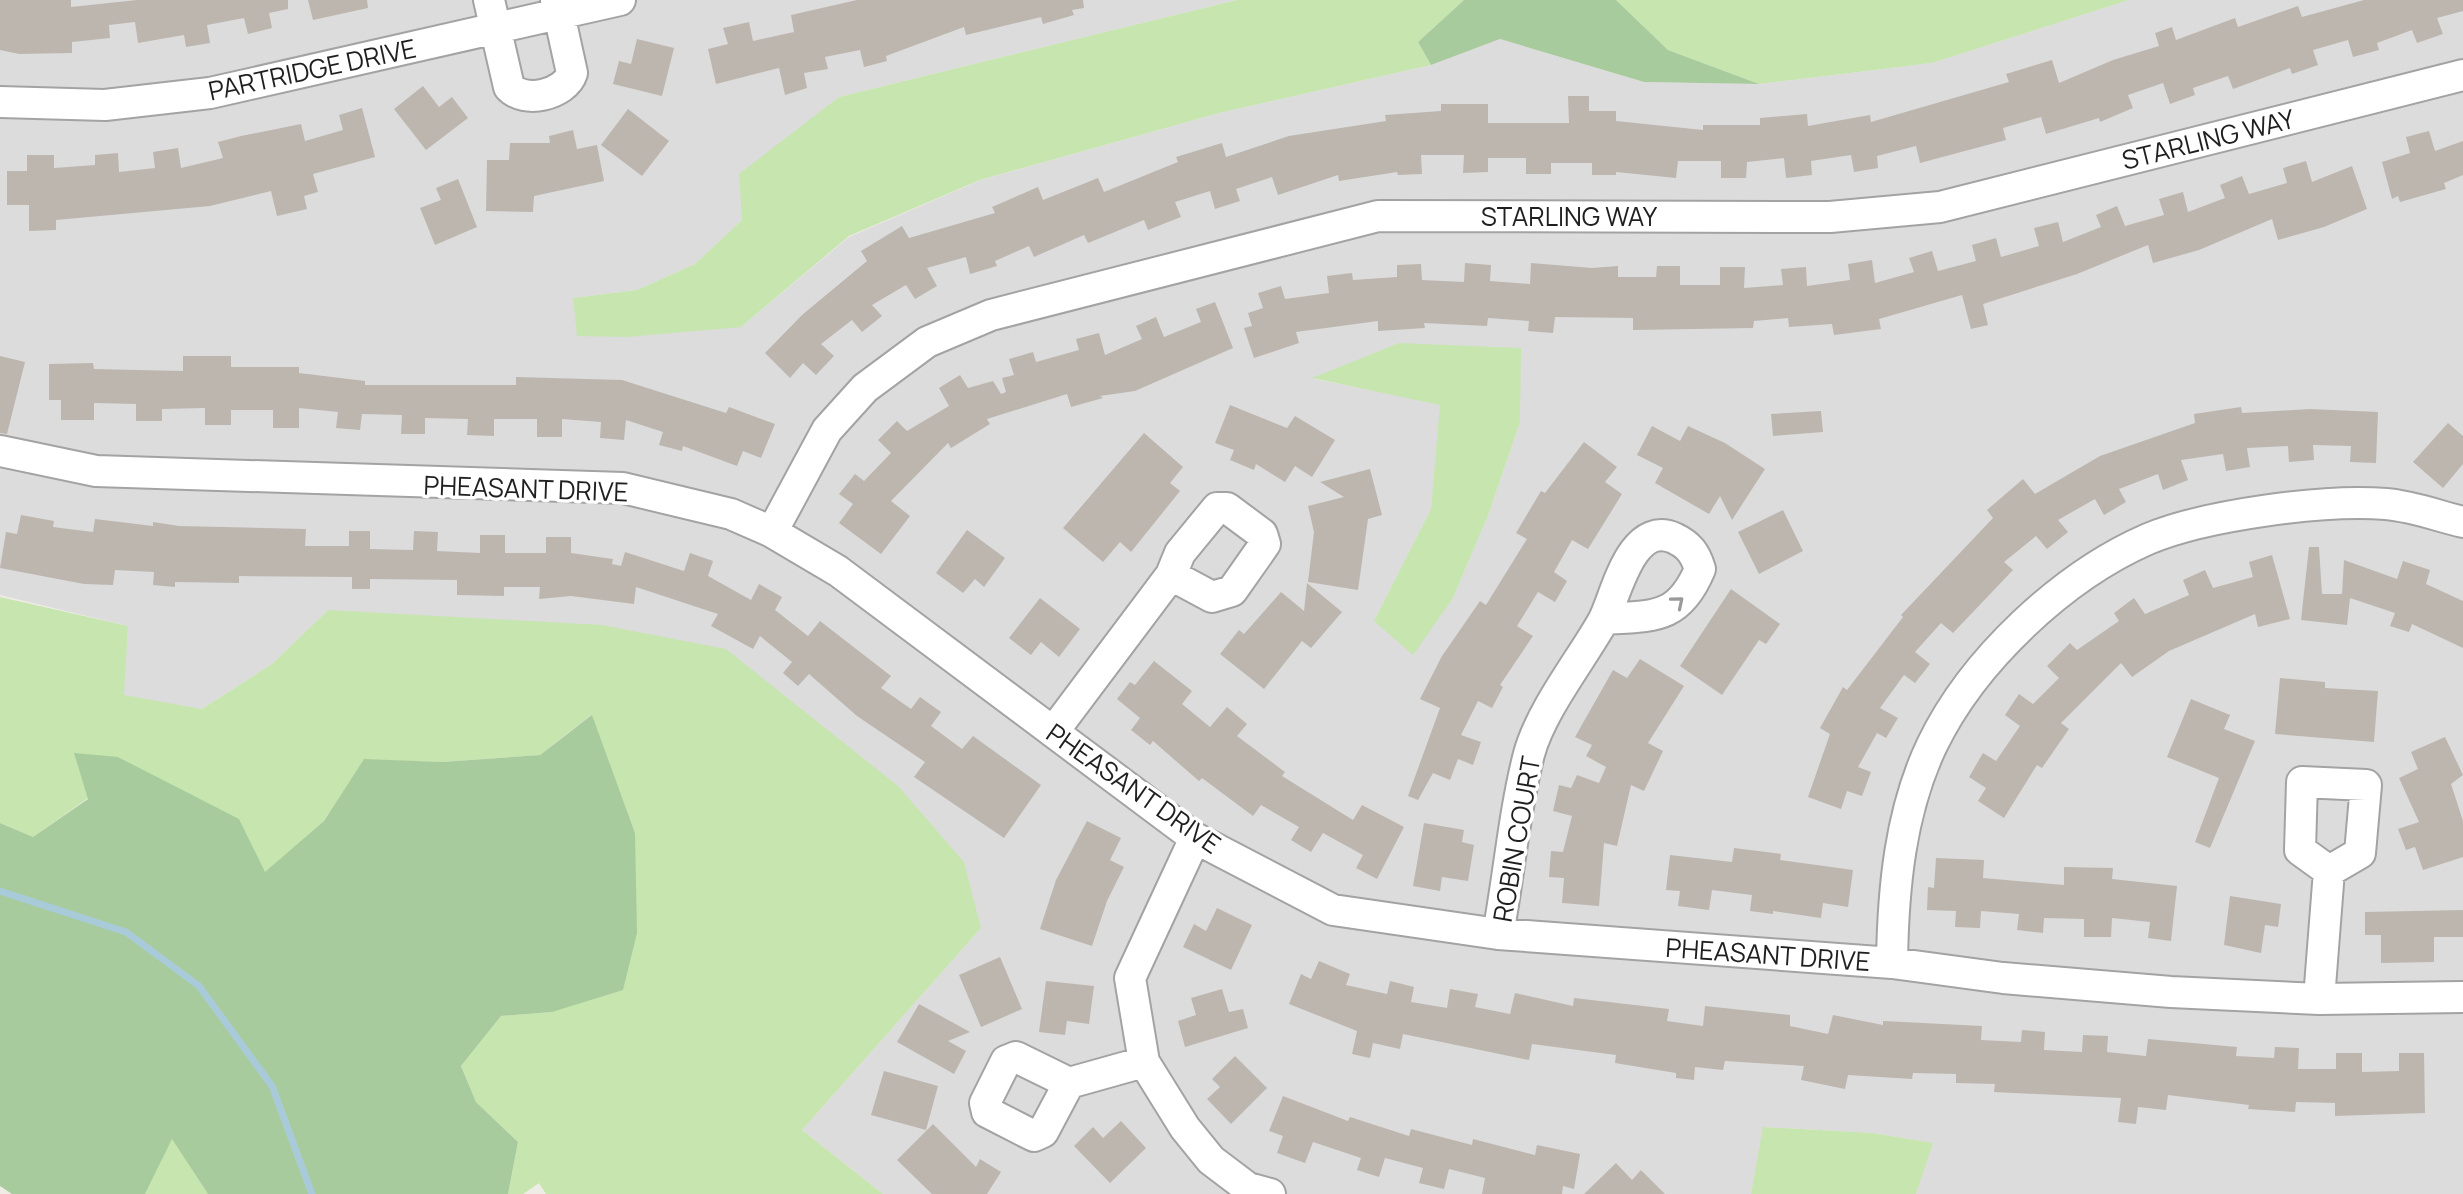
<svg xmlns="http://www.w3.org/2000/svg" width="2463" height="1194" viewBox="0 0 2463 1194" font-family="Manrope,sans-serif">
	<rect width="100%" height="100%" fill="#efece6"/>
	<path fill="#dddcdc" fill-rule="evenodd" d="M0,0H1237L839,97L742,220L695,264L637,290L573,298L741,327L849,237L981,180L1219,113L1431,65L1500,39L1644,82L1759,84L1932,63L2129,0H2463V1194H1916L1932,1143L1873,1133L1764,1127L1751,1194H883L802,1130L981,928L328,610L272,664L202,709L123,696L128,626L0,595ZM1520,348V422L1489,513L1453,598L1374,621L1431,509L1441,404L1314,379Z"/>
	<path fill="#c6e5af" d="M1237,0H1464L1418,42L1431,65L1219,113L980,180L849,236L741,327L627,337L577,336L573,298L637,290L695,264L742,220L739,174L839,97Z
		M1616,0H2129L1932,63L1759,84L1668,50Z
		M1399,343L1521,348L1520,422L1489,513L1453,598L1413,655L1374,621L1431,509L1440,405L1312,378Z
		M0,597L128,626L124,695L202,709L272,664L328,610L602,625L726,649L898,786L964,862L981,928L802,1130L883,1194H546L539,1183L523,1194H508L518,1142L476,1102L461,1066L501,1016L552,1012L635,833L591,715L540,755L442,762L364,760L324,821L265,873L174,787L118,757L88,798L33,837L0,823Z
		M1763,1127L1873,1133L1933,1143L1916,1194H1751Z
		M172,1138L208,1194H145Z"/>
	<path fill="#a8cb9d" d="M1464,0H1616L1668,50L1759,84L1644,82L1500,39L1431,65L1418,42Z
		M592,715L635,833L637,933L623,990L552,1012L501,1016L461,1066L476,1102L518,1142L508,1194H208L172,1139L145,1194H12L0,1186V823L33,837L88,799L74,753L118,757L239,819L265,872L324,821L364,759L442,762L540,755Z"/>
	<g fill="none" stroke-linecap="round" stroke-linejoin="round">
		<path stroke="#a9cbd9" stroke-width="7" d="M0,891L126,932L199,986L272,1086L312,1194"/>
	</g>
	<path fill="#bcb6af" d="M0,0H71V7L137,0H288V9L269,13L272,28L248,34L244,18L207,25L210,43L186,47L184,35L138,43L135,22L109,25L110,38L72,42V53L19,54L0,50Z
		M308,0H367L368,8L313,20Z
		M857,0H1083L1084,8L1072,10L1074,15L1043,24L1041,17L966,35L964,27L886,56L887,61L864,67L860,50L825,57L828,69L804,73L807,88L785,95L779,68L716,84L708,49L728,44L723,28L749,22L753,41L794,32L791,15Z
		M2364,0H2463V11L2437,18L2443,34L2417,43L2412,30L2377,43L2379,50L2353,57L2348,40L2313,50L2318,65L2292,74L2290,68L2233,89L2228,76L2193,88L2195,95L2170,104L2163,83L2128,95L2133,108L2100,122L2099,118L2046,134L2041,117L2003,128L2006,140L1920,163L1916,146L1877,156L1878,168L1854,172L1851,155L1811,161L1812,175L1786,178L1784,158L1747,162L1746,178H1721V161H1678L1676,178L1616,172V175H1592V163H1551V174H1526V158H1488V172L1463,173L1464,155H1421L1422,174L1398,175L1397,172L1339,181L1338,175L1278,195L1272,177L1236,189L1240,201L1215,209L1210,191L1175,202L1181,217L1148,230L1144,220L1088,243L1084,235L1034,257L1029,246L995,261L997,266L970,274L966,257L927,268L937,286L915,299L906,285L872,305L882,316L862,332L852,320L821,344L834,356L816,375L803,363L790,378L765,353L802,315L867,261L861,251L902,226L909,238L995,213L992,207L1038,187L1043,200L1098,178L1104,192L1178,162L1176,157L1222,143L1226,157L1289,136L1386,121L1385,115L1441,111V104H1488V123H1569L1568,96H1589V111H1616V121L1703,130V125H1760V118L1807,114L1808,126L1870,115L1871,122L2009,82L2006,74L2052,60L2059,83L2113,60L2159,46L2155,33L2172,27L2176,40L2235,18L2238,27L2298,6L2302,17Z
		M637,39L674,48L662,96L613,84L619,61L631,64Z
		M423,86L439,107L452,97L468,118L426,150L394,109Z
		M362,108L375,157L313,174L318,192L304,196L307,209L277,216L271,191L210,206L56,220V230L29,231V205H7V171H27V155H54V168L95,165V155L118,153L119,172L155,168L153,152L178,148L181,168L223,158L218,142L241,136L301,124L305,141L343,130L339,115Z
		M628,109L669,141L642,176L601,145Z
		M573,130L577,149L597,145L604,181L534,196L533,212L486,211L487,160H509L510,143H550L549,136Z
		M2429,131L2435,151L2463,141V175L2444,183L2446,189L2400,202L2398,196L2392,199L2382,162L2410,153L2406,137Z
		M2306,161L2312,182L2352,166L2367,209L2324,227L2278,240L2272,219L2199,250L2153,263L2148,245L2077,274L1983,304L1988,325L1971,329L1962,295L1879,319L1881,329L1834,335L1832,324L1789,327L1788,318L1754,321L1753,328L1633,330V318L1555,317L1553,333L1528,331L1529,321L1488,318L1487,326L1424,323L1425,328L1378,331V321L1296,332L1299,343L1254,358L1244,328L1252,326L1248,313L1263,308L1258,293L1281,286L1285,299L1329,293L1327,276L1352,273L1353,280L1397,277V265L1421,264L1422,280L1464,282L1465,263L1491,265L1490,281L1530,284L1531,263L1592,268L1618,266V277H1656L1657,266H1680V285H1720V267H1745L1744,288L1783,285L1781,269L1806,267L1807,286L1850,280L1848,264L1872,260L1875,283L1914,272L1909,258L1932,251L1938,271L1976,261L1972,245L1996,238L2001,257L2039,246L2034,228L2058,222L2063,242L2101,227L2096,215L2117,206L2125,226L2164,215L2159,199L2183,192L2188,212L2225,198L2220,185L2242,176L2249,194L2287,183L2283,168Z
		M458,179L477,227L435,245L420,208L441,200L436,188Z
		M1215,302L1233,348L1135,391L1100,396L1103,398L1071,407L1067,394L987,419L990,424L951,448L948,443L891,501L910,516L881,554L839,523L853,504L839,494L855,474L864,481L891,453L878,440L897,421L907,431L949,406L939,388L960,375L968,388L993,381L1001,394L1006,392L1002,378L1014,375L1009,359L1033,352L1036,362L1079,350L1076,339L1099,333L1105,355L1142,339L1136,326L1156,317L1164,337L1201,322L1196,309Z
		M0,356L25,362L7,434L0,433Z
		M183,356H231V367H299V373L365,381V385H516V377L622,380L726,413L729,407L775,424L761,458L743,451L737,466L683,446L682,451L659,445L663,432L626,420L624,440L600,438L601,422L562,419V437H537V419H494V436L467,435L468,419L425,418V434H401L402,415L362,414L360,430L336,428L338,412L299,408V428H273V410H231V425H205V408L162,409V421H136V404L94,403V420H61V400H49V364L93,363L94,369L183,371Z
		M1230,405L1287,428L1295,416L1335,440L1312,477L1295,466L1285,482L1256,464L1254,470L1230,460L1234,450L1215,443Z
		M2241,407L2242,413L2310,409L2378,412L2376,463L2350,462L2351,446L2313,445L2314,460L2289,462L2288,446L2247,448L2250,467L2226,471L2223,454L2181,460L2188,480L2163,490L2158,474L2119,489L2126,502L2104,515L2095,499L2058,520L2068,532L2047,549L2036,536L2004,562L2013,570L1953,633L1941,623L1915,652L1930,664L1915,683L1904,675L1880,708L1898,718L1886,738L1877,733L1858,767L1871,772L1862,796L1847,791L1841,809L1808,797L1830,734L1820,728L1843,687L1847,690L1903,617L1901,615L1993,518L1987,510L2023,479L2035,494L2100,456L2195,423L2194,414Z
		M1821,411L1823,432L1773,436L1771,414Z
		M2448,423L2463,436V464L2443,488L2413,462Z
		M1652,426L1680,441L1688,426L1725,443L1765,469L1732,520L1720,496L1709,514L1655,483L1663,468L1637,455Z
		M1144,433L1183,467L1170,483L1180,491L1131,552L1120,542L1103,562L1063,528Z
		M1584,442L1617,467L1605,482L1622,494L1588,549L1572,540L1554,572L1567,581L1555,602L1538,592L1517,626L1533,636L1500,685L1503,687L1492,708L1478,701L1461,735L1481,742L1473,765L1458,759L1450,780L1433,773L1418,800L1408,796L1440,708L1420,699L1442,656L1480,601L1486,605L1527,539L1516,533L1541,491L1545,493Z
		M1370,469L1382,515L1368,519L1358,590L1308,582L1314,532L1308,506L1344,497L1320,482Z
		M1783,510L1803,551L1759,574L1738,532Z
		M21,515L54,521L53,527L93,532L95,519L153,526V522L179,526L306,529L305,546H349V531H370V549L413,550L414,531L438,532L437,551L480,553V535H505V553H546V537H571V553L613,559L612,564L621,566L625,552L684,571L690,553L713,561L708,576L751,600L759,584L782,597L775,610L808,636L820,621L891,676L881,688L911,709L920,697L941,712L931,726L962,749L973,736L1041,785L1004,838L914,777L925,762L857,716L809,674L798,686L783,673L792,662L760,636L753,649L711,626L718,614L636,587L634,604L571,596L539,599L540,587H504V596L457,595V580L370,579V589H352V577L239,576V583L175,582V587L153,585L154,572L115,570L113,585L84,584L0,568L6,532L17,534Z
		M967,530L1005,558L984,587L975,579L963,593L936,573Z
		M2309,547H2319L2322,594H2342L2344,560L2397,579L2403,561L2430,570L2426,584L2463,601V648L2412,624L2409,632L2390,626L2395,613L2350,598L2347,625L2301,620Z
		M2272,555L2290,619L2258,627L2255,614L2169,651L2132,677L2121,663L2061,723L2069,729L2042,768L2037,765L2004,818L1978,801L1986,788L1969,777L1983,753L1996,761L2020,726L2005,715L2019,694L2033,704L2059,678L2047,666L2070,643L2077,650L2119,621L2114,613L2134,598L2145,614L2189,595L2183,580L2205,570L2213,588L2253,577L2249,562Z
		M1307,583L1342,612L1311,648L1302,641L1264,689L1220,654L1239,630L1244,634L1281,592L1304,611Z
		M1731,589L1780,624L1766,644L1759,640L1722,695L1680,666Z
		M1040,598L1080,629L1059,657L1041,642L1031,655L1009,638Z
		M1640,659L1684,686L1648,743L1663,751L1644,791L1631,785L1617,846L1604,843L1599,906L1562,903L1564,878L1549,877L1551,851L1563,852L1572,816L1553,811L1559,785L1571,788L1577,775L1599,783L1606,767L1586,756L1592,745L1575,737L1613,670L1627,678Z
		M1154,661L1192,691L1182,704L1210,727L1227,707L1247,724L1237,736L1285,772L1282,776L1353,820L1362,805L1404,827L1377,879L1356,868L1363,855L1323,833L1311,852L1291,840L1299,827L1261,805L1253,816L1202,778L1199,781L1153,741L1150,745L1131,730L1140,718L1117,699L1130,682L1135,685Z
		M2280,678L2325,682V688L2378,691L2374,742L2275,734Z
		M2191,699L2230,715L2224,729L2255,741L2210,848L2195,842L2219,778L2167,757Z
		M2445,737L2463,775L2451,784L2463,821V857L2423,870L2415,847L2406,850L2398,829L2419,822L2399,778L2418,769L2411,752Z
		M1087,821L1121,838L1110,860L1124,867L1107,901L1092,946L1040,929L1056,880Z
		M1424,823L1464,830L1462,842L1474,845L1468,881L1442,877L1440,891L1413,886Z
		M1734,848L1781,854L1780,860L1853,870L1848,907L1823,903L1821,918L1773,911V914L1750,911L1752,895L1712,890L1709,910L1678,906L1680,891L1666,890L1670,855L1732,862Z
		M1936,858L1984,860L1983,878L2064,885V867L2113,868L2112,879L2177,886L2171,941L2148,938L2150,922L2112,918L2111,937H2084V919L2044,918L2043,933L2017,930L2019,914L1981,911L1980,928L1955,927L1956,911L1927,910L1928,887L1934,888Z
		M2230,896L2281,904L2278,927L2265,925L2261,953L2224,945Z
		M1217,908L1252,925L1231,970L1183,947L1194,924L1206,931Z
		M2463,910V937H2434V962L2381,963V935H2365V912Z
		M1000,957L1022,1009L981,1027L959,975Z
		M1319,961L1350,974L1346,985L1387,994L1390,981L1414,987L1411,1002L1447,1008L1450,989L1478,994L1475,1007L1510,1014L1515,993L1573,1006L1574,998L1669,1009L1667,1021L1703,1026L1705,1006L1790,1015V1026L1828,1034L1833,1015L1883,1025V1021L1982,1026L1981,1040L2021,1042L2022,1030L2045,1032L2044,1050L2082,1052L2083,1035L2108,1036L2107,1052L2146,1056L2148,1039L2237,1047L2236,1056L2274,1058L2275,1047L2299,1048L2298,1069H2336V1053H2362V1072L2399,1071V1053H2424L2425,1113L2335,1116V1103L2296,1102L2295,1112L2248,1109L2249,1105L2168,1095L2166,1110L2138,1107L2136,1124L2118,1122L2121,1098L1994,1092L1995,1084L1956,1083V1074L1913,1073L1912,1079L1848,1075L1845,1089L1801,1080L1804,1066L1725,1061L1723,1070L1695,1067L1694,1080L1676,1078V1073L1615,1063L1616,1055L1532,1044L1529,1060L1403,1034L1400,1049L1373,1043L1370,1058L1352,1054L1357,1031L1289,1004L1301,974L1311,979Z
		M1046,981L1094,986L1089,1024L1067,1021L1065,1035L1039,1032Z
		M1222,989L1229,1012L1243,1009L1248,1028L1185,1047L1178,1021L1196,1015L1191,998Z
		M919,1004L970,1032L948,1041L966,1051L954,1074L897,1042Z
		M1235,1056L1267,1088L1231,1124L1207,1099L1220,1087L1212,1079Z
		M884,1071L938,1086L926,1130L871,1115Z
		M1283,1096L1348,1121L1350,1117L1409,1136L1411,1129L1472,1145L1473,1139L1535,1155L1537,1145L1580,1154L1574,1189L1563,1186L1562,1194H1482L1485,1178L1449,1169L1444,1189L1419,1183L1423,1168L1385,1158L1379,1177L1357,1170L1361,1158L1313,1142L1305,1163L1277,1153L1283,1136L1269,1131Z
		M1121,1121L1146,1148L1110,1183L1074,1146L1093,1127L1103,1138Z
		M933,1124L976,1167L980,1159L1001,1172L987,1194H932L897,1160Z
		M1616,1163L1632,1180L1641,1170L1665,1194H1584Z"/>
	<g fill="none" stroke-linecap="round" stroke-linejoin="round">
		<g stroke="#a3a3a3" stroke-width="34">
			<path id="minor" d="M489,0L509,87C524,104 565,95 572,73L556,0
				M0,102L105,105L210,93L620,0
				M0,451L96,471L623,488L731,514L772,532L838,571L1195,838L1333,910L1498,934L1892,963L2003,978L2171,992L2319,999L2463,997
				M1217,508H1227L1262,534L1265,544L1232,591L1212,597L1171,575L1180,553Z
				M772,532L827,430L865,388L927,342L991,315L1378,216L1830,217L1940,207L2463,75
				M1053,732L1171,575
				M2302,782L2366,785L2360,853L2329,871L2300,850Z
				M1195,838L1130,978L1144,1062L1185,1128L1211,1160L1248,1188L1270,1194
				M1498,934C1509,875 1514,812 1529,754C1541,710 1581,660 1603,621C1615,600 1630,519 1674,538C1689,545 1695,553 1700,569C1679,619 1655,616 1605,619
				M1892,963C1893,889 1900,812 1932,745C1973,660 2063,576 2148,539C2205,515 2325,499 2386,504C2412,506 2438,516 2463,522
				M2319,999L2329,871
				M1016,1057L1069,1083L1043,1132L1034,1136L987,1112L985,1103L1006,1061Z
				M1069,1083L1144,1062"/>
		</g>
		<use href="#minor" stroke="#fff" stroke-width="30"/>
	</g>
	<defs><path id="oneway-chevron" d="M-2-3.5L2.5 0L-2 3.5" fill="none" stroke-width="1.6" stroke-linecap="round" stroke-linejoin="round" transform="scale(2)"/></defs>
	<use stroke="#9a9a9a" href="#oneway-chevron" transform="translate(1678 602) rotate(-40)"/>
	<g text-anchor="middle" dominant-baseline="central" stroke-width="7" stroke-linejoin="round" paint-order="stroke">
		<g font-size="26" fill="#1f1f1f" stroke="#fff">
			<text transform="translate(312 69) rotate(-12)">PARTRIDGE DRIVE</text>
			<text transform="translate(2208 139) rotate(-14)">STARLING WAY</text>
			<text x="1569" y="216">STARLING WAY</text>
			<text transform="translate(526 488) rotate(2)">PHEASANT DRIVE</text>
			<text transform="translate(1134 788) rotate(35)">PHEASANT DRIVE</text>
			<text transform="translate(1516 839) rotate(-80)">ROBIN COURT</text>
			<text transform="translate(1768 954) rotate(4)">PHEASANT DRIVE</text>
		</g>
	</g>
</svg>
